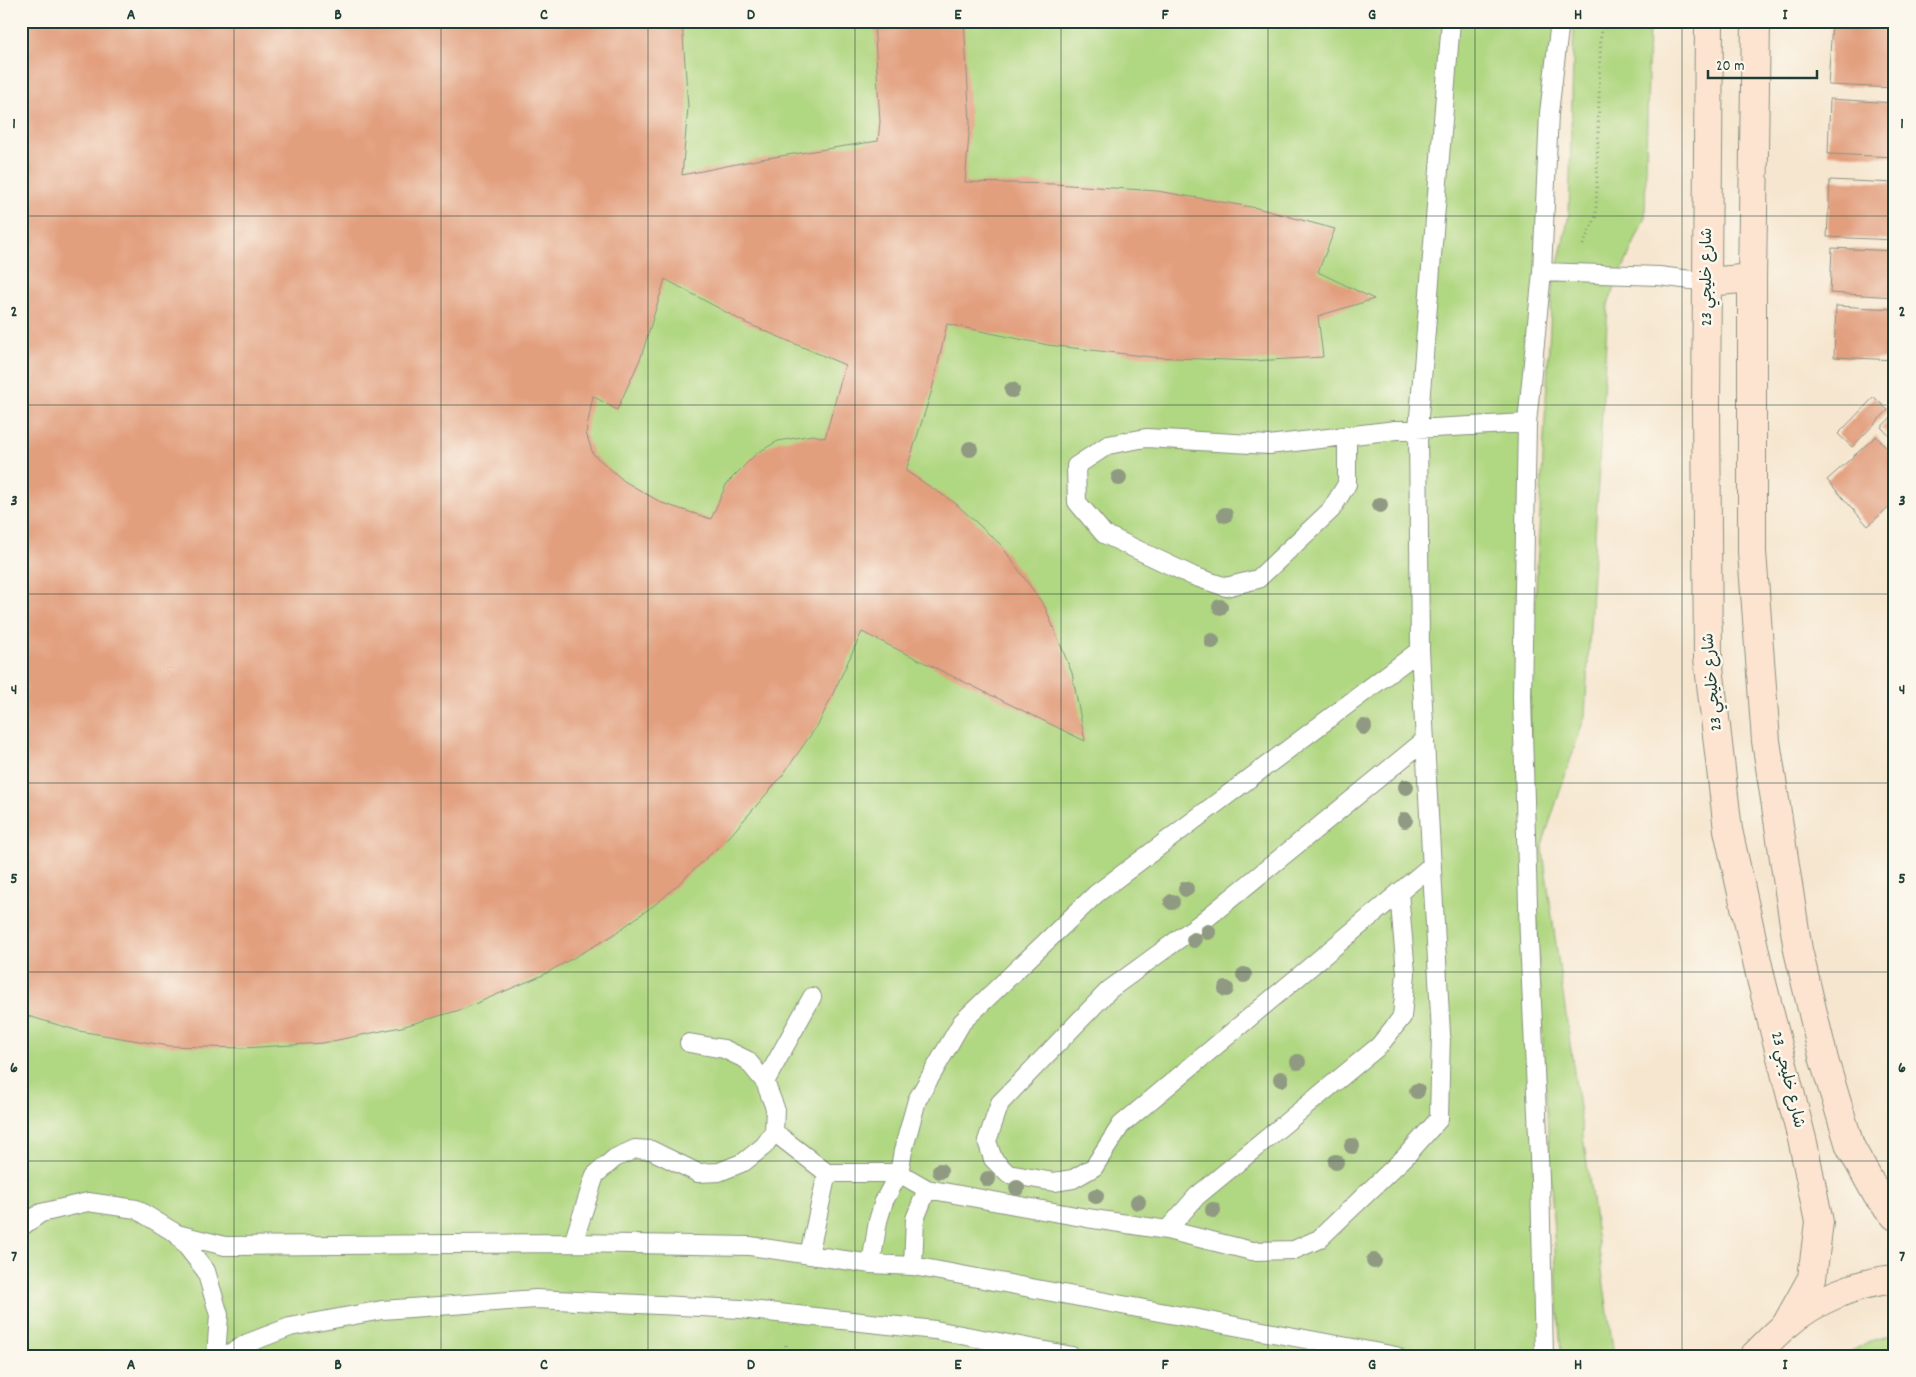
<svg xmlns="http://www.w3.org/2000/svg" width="1916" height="1377" viewBox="0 0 1916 1377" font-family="Dekko,'Playpen Sans Arabic',sans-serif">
	<rect width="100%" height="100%" fill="#fbf7ec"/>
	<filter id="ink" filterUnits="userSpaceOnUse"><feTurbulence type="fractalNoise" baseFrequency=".02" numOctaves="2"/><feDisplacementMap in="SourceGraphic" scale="10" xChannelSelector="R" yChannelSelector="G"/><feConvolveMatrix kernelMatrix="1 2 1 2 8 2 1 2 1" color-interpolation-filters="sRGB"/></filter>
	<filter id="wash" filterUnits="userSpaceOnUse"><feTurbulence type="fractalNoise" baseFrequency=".0096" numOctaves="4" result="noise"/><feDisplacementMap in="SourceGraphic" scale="20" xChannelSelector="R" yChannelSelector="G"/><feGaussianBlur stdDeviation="1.12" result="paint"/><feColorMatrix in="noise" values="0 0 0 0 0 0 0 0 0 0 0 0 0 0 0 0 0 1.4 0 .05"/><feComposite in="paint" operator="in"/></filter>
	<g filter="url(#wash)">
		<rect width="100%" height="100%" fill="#f6e6cf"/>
		<path fill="#b0d781" stroke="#688a5a" d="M21,21H1560L1525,478L1544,1356H21Z
			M1574,21H1649L1645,217L1608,304L1585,716L1542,845L1614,1356H1561L1539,974L1529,716L1552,290L1569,215Z
			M1895,1334V1356H1842L1867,1342Z"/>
		<g id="blocks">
			<path fill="#e29f7e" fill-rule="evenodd" d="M21,21H682L688,107L682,175L761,159L878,141L880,122L874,21H964L970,123L965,182L1054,184L1157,191L1257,208L1335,229L1318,272L1374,299L1318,316L1323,357L1253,361L1151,357L1048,345L947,324L932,390L906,471L955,503L1001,545L1045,607L1072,673L1085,741L862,632L819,723L782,776L730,836L661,900L610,937L543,975L463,1009L401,1027L323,1043L243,1048L169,1046L79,1031L21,1014ZM665,279L746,323L845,365L825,438L813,435L778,441L757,453L727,483L711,519L662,503L624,481L593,454L586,433L593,396L617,410L641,357Z
				M1832,24L1895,27V88L1828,85Z
				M1830,99L1895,103V157L1828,154Z
				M1830,180L1895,183V240L1827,237Z
				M1832,248L1895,251V297L1830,293Z
				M1836,306L1895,309V360L1834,357Z
				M1874,397L1888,410L1852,447L1838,434Z
				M1894,415L1895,417V442L1881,427Z
				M1876,436L1895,456V501L1868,526L1827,480Z"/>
		</g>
	</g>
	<g filter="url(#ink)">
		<use href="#blocks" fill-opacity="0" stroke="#8a9282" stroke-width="1"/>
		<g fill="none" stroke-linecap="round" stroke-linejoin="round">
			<g stroke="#8a9282" stroke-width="20">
				<path id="service" d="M1542,272L1659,276L1707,282
					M1347,436V484L1331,510L1258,579L1226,587L1193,576L1104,534L1077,502L1076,466L1108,445L1146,438L1269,445L1396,430L1527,423
					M1425,740L1202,922L1109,990L1000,1103L987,1141L993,1159L1008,1174L1054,1182L1073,1179L1094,1167L1121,1125L1432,865
					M765,1082L812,997
					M774,1132L827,1173
					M927,1189L899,1173L903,1151L917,1100L962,1022L1096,894L1420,650
					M21,1227L41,1213L88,1202L136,1209L177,1234L206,1271L219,1315L216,1356
					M1167,1230L1197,1196L1379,1046L1402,1017L1406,973L1399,892
					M177,1234L225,1246L573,1243L750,1246L871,1264L913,1266L1396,1356
					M573,1243L595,1175L615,1158L635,1149L651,1150L698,1173L719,1172L744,1162L764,1146L774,1132L775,1108L765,1082L747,1060L724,1049L689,1043
					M809,1255L827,1173H899L884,1201L878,1221L871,1264
					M913,1266L915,1219L927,1189L1087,1218L1167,1230L1252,1251L1294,1250L1319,1239L1405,1157L1439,1119L1441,1034L1420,650L1418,429L1451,21
					M225,1356L248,1343L290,1327L382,1310L536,1299L741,1309L935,1330L1072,1356
					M1544,1356L1540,1179L1529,939L1522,697L1527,423L1542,272L1549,113L1560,21"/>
			</g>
			<g stroke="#8a9282" stroke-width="30">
				<path id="secondary" d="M1709,21L1706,407L1708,658L1728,830L1761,979L1803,1143L1819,1222L1812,1278L1786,1325
					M1756,21L1752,278V552L1766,741L1798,950L1824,1060L1850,1146L1877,1195L1895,1216
					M1707,282L1752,278
					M1754,1356C1764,1346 1774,1335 1785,1326C1814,1300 1856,1283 1895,1279"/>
			</g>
			<path stroke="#8a9282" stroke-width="3" stroke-dasharray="1 4" stroke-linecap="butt" d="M1583,245L1596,216L1601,21
				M786,1356V1342"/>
			<use href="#service" stroke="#fff" stroke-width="18"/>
			<use href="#secondary" stroke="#fde4d1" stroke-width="28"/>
		</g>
		<g fill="#909a82">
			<circle cx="1012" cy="390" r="8"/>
			<circle cx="970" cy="449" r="8"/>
			<circle cx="1119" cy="478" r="8"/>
			<circle cx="1380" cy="505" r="8"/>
			<circle cx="1225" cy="515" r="8"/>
			<circle cx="1220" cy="607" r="8"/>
			<circle cx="1212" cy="641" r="8"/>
			<circle cx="1364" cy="727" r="8"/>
			<circle cx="1406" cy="787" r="8"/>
			<circle cx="1405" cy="820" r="8"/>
			<circle cx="1186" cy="889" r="8"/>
			<circle cx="1172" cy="902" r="8"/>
			<circle cx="1208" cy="932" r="8"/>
			<circle cx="1194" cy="940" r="8"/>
			<circle cx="1244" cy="975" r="8"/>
			<circle cx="1226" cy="989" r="8"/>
			<circle cx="1298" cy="1062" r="8"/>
			<circle cx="1281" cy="1079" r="8"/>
			<circle cx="1417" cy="1091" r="8"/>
			<circle cx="1352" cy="1146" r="8"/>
			<circle cx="1336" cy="1162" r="8"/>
			<circle cx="940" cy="1171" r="8"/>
			<circle cx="988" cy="1179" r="8"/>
			<circle cx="1017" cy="1188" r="8"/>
			<circle cx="1096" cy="1196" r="8"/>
			<circle cx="1138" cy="1202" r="8"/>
			<circle cx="1213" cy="1210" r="8"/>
			<circle cx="1374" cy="1261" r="8"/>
		</g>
	</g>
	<path fill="none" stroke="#1f3d34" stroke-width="1" stroke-opacity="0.55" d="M234,21V1356M441,21V1356M648,21V1356M855,21V1356M1061,21V1356M1268,21V1356M1475,21V1356M1682,21V1356M21,216H1895M21,405H1895M21,594H1895M21,783H1895M21,972H1895M21,1161H1895"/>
	<g text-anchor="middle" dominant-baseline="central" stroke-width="5" stroke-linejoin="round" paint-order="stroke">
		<g font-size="16" fill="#1f3d34" stroke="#fbf7ec">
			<text transform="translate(1707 277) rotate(-90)">شارع خليجي 23</text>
			<text transform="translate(1713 682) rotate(-95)">شارع خليجي 23</text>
			<text transform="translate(1787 1080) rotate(76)">شارع خليجي 23</text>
		</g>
	</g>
	<rect width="1916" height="1377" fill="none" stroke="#fbf7ec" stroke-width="55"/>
	<path d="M1708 70v8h109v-8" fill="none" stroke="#1f3d34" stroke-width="2.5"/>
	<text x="1716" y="70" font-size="15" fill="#1f3d34" stroke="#fbf7ec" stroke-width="4" paint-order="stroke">20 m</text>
	<rect x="28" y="28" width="1860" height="1322" fill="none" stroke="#1f3d34" stroke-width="2"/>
	<g font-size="16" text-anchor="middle" font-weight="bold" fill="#1f3d34">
		<text x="131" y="19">A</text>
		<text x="338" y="19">B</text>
		<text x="544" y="19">C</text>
		<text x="751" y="19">D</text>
		<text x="958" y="19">E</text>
		<text x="1165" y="19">F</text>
		<text x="1372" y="19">G</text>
		<text x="1578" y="19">H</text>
		<text x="1785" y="19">I</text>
		<text x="14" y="128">1</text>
		<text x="1902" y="128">1</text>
		<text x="14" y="316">2</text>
		<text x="1902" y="316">2</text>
		<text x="14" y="505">3</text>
		<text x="1902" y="505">3</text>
		<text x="14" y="694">4</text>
		<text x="1902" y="694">4</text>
		<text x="14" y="883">5</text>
		<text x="1902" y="883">5</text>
		<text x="14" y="1072">6</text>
		<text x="1902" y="1072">6</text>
		<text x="14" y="1261">7</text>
		<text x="1902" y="1261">7</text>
		<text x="131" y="1369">A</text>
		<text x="338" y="1369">B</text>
		<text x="544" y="1369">C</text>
		<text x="751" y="1369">D</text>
		<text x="958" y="1369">E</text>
		<text x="1165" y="1369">F</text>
		<text x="1372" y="1369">G</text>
		<text x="1578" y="1369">H</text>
		<text x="1785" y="1369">I</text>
	</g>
</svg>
